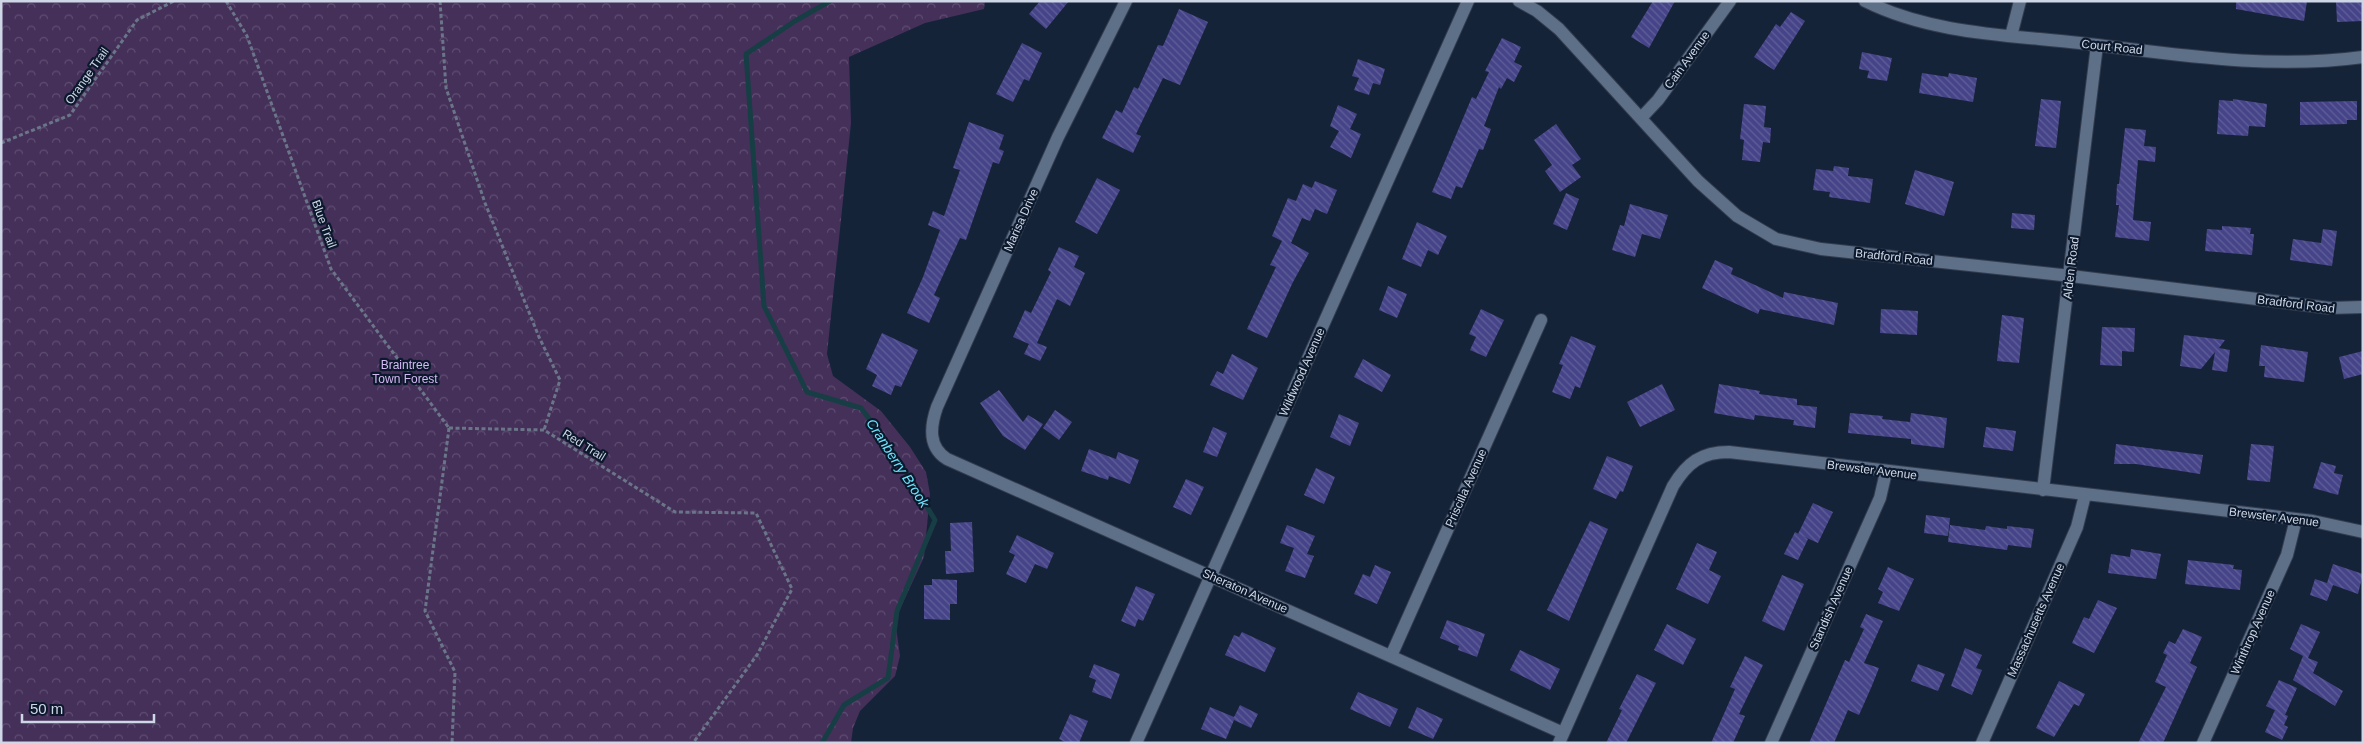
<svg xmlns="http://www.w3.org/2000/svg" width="2364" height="744" viewBox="0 0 2364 744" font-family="Arial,sans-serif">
	<defs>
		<pattern id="forest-crowns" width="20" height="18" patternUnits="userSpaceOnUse" patternTransform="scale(1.25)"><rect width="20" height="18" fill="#45305a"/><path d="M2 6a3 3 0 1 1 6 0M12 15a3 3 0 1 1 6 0" fill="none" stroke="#5f4d72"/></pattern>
		<pattern id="building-back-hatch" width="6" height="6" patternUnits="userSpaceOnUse" patternTransform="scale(1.25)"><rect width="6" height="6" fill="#464488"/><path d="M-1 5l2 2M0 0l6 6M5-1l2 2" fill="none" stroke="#605e99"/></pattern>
	</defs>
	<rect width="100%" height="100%" fill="#152338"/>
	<path fill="url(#forest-crowns)" d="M1,1H985L984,9L925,23L849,57L851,123L827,354L833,376L881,411L910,447L926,472L930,494L924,557L895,620L900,656L895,676L860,711L853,728L851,743H1Z"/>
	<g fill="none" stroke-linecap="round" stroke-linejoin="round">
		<path stroke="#183e45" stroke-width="5" d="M822,743L844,705L888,678L897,611L935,520L889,445L861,408L807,392L764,306L746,54L795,21L830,1"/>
	</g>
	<path fill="url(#building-back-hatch)" d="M1040,1H1069L1046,29L1029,14Z
		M1653,1H1675L1649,48L1631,37Z
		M2236,1H2307L2304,21L2236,9Z
		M2336,1H2363V21L2337,22Z
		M1179,9L1208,22L1180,85L1163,78L1136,134L1141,136L1133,153L1102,138L1116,110L1122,113L1134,87L1138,89L1158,45L1163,46Z
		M1791,12L1805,21L1774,70L1754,57L1776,24L1780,27Z
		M1502,38L1521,47L1514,62L1522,66L1514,82L1507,78L1501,89L1499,87L1484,126L1491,129L1483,150L1479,149L1462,188L1456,186L1451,199L1432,192L1472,97L1476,99L1489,72L1485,71Z
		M1022,43L1042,53L1029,81L1024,79L1013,102L996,94Z
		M1862,52L1892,58L1887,81L1867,78L1869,71L1859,69Z
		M1358,59L1385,69L1380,85L1373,83L1369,95L1354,90L1359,78L1352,76Z
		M1922,73L1948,77L1949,73L1977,78L1973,102L1919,93Z
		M2041,99L2061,101L2056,148L2035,146Z
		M2233,99L2267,104L2265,127L2249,126L2248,136L2217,134L2219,100L2233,101Z
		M2357,101V120H2347V124L2300,125V102Z
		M1744,104L1766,106L1764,127L1771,128L1770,143L1763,142L1760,162L1742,160L1744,140L1740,139Z
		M1338,105L1357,114L1350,129L1361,134L1351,158L1330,147L1339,131L1330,126Z
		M969,122L1004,135L999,149L1004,151L999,164L993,162L966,240L960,238L934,295L940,298L929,323L907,313L923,277L940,230L928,225L933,211L944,216L960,170L953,168Z
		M1556,124L1581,159L1572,165L1581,177L1560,192L1545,171L1552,165L1534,140Z
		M2125,128L2146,130L2144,146L2156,147L2155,162L2138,160L2133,220L2151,222L2149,241L2115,237L2119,205H2116L2117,184H2119Z
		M1834,166L1849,168L1848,176L1873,179L1870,203L1829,197L1830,192L1813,190L1816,169L1833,171Z
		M1915,170L1954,182L1944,216L1905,204Z
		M1097,178L1120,190L1097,234L1075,222Z
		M1315,181L1337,190L1327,214L1315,209L1310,221L1302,218L1291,243L1309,253L1293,282L1267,338L1247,329L1276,267L1270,265L1282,241L1272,236L1288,198L1296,201L1303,184L1312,188Z
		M1566,193L1579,199L1567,230L1553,224Z
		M1630,204L1668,215L1660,239L1642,234L1635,257L1612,250L1620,225L1624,226Z
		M2012,213L2035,215L2034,230L2011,228Z
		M1417,222L1447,236L1438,255L1428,250L1421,267L1402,259Z
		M2222,226L2251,228L2250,234H2254L2252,255L2205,251L2207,229L2222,230Z
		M2323,229L2337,231L2332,266L2290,260L2293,239L2321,243Z
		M1059,247L1079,256L1074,267L1085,273L1070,306L1057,299L1037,343L1047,347L1040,361L1024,354L1029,344L1013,337L1025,310L1031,313L1051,272L1048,270Z
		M1715,260L1733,268L1731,274L1783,298L1784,292L1838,303L1834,325L1760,309L1758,314L1702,288Z
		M1388,286L1407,294L1397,318L1379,310Z
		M1481,309L1504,320L1486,357L1470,350L1476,337L1469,334Z
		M1881,309L1918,311L1917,335L1880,333Z
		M2002,315L2024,318L2019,363L1997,361Z
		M2102,327L2135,328L2134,352L2122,351V366L2100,365Z
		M882,333L918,350L901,387L895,385L891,395L872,386L877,375L866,369Z
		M2184,335L2225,340L2219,348L2230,350L2227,372L2212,370L2215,352L2201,369L2180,366Z
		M1571,336L1596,346L1580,388L1575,386L1570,399L1552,392L1563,365L1559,364Z
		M2261,345L2308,352L2304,382L2264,377L2265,366H2259Z
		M2363,351V374L2344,379L2339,357Z
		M1232,354L1258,368L1243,400L1210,385L1217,371L1223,374Z
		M1363,359L1391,375L1382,392L1354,377Z
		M1662,384L1675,410L1640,427L1627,402Z
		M1719,384L1760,391L1759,394L1797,399V405L1817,407L1815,428L1793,425L1794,420L1755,415L1754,420L1714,413Z
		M999,390L1023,422L1028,415L1043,424L1025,450L1003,436L980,403Z
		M1055,410L1072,422L1059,440L1043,428Z
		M1850,413L1883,416L1882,419L1910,422L1911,413L1947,418L1944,448L1911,444V439L1848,433Z
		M1339,414L1359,423L1350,446L1330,437Z
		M1213,427L1227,433L1217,457L1203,452Z
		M1986,427L2016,431L2013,451L1983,447Z
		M2116,444L2203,455L2200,474L2136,464H2114Z
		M2251,444L2274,446L2270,482L2247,480Z
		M1089,449L1116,459L1118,452L1139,460L1130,484L1109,476L1108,480L1081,471Z
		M1607,456L1633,466L1623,492L1620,491L1616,499L1593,489Z
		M2321,462L2336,466L2334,473L2343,475L2338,495L2313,488Z
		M1316,468L1335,477L1324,504L1304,495Z
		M1186,479L1204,487L1191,515L1173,507Z
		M1813,503L1833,512L1818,543L1798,534Z
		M1926,515L1950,518L1948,536L1924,533Z
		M1590,521L1608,529L1569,621L1547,610Z
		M972,522L974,572L946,574L945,551H951L950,523Z
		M1287,525L1315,536L1307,554L1314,556L1305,578L1285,571L1294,548L1280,543Z
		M1950,525L1985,530L1986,526L2007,529V526L2034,529L2031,548L2008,545L2007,550L1948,542Z
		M1795,532L1808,539L1798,560L1784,554Z
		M1017,535L1054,553L1047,569L1035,564L1026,583L1006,574L1015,555L1009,552Z
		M1697,543L1717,552L1709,570L1721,576L1708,604L1676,589Z
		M2131,549L2161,554L2156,579L2108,573L2111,554L2130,557Z
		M2188,560L2234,565L2233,569L2242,570L2240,590L2185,584Z
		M2333,564L2363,574L2358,594L2333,585L2327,601L2310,595L2315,579L2327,583Z
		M1375,565L1391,572L1377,604L1354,594L1363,574L1370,577Z
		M1888,567L1914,579L1899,611L1878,603L1883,592L1878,589Z
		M1782,575L1804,584L1784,631L1762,621Z
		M932,579L957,580V604H950V620L924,619V585H932Z
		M1136,586L1155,594L1143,621L1138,619L1135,627L1121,621Z
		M2098,600L2117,608L2094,653L2072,643L2084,617L2089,619Z
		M1866,614L1883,621L1864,663L1879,668L1871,688L1859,715L1848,710L1834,743H1809L1845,660L1849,662L1864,629L1860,627Z
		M1447,620L1485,634L1477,657L1458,650L1459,646L1440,638Z
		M1667,624L1696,639L1683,665L1654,650Z
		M2301,624L2320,632L2308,658L2318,662L2313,673L2343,691L2335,706L2293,680L2303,656L2290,649Z
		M2183,629L2202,637L2190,663L2197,667L2163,743H2138L2166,687L2155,682L2167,655L2163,653L2169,641L2175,644Z
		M1242,632L1276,648L1265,672L1225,655L1234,635L1239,637Z
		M1965,648L1982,655L1976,668L1982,670L1972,695L1951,686Z
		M1520,650L1560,669L1550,690L1510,670Z
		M1745,656L1763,665L1739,714L1745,716L1733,743H1711L1735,689L1730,687Z
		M1094,664L1120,674L1111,699L1092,692L1096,680L1089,677Z
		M1918,664L1945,674L1938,691L1911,681Z
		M1637,674L1656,683L1626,743H1606L1622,710L1619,709Z
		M2279,680L2297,688L2285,715L2266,706Z
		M2059,681L2085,694L2079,706L2074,704L2054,737L2036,728Z
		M1358,692L1398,709L1390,727L1350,709Z
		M1240,705L1258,714L1251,728L1234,720L1226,739L1201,729L1210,707L1234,717Z
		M1417,707L1443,719L1433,739L1408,728Z
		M2275,710L2288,716L2284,725L2288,727L2282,740L2265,732Z
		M1070,714L1088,721L1079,743H1067L1059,739Z"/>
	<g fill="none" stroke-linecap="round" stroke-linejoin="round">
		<g stroke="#333c4e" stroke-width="14">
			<path id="street" d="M1126,1L1058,137L937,407C930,427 928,447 947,459L1563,733
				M1519,1L1537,11L1559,29L1698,181L1737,216L1776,239L1821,249L2071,276L2329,308L2363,307
				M1865,1C1931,34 2008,35 2080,43C2174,54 2268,70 2363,57
				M2011,36L2020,1
				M1641,118L1658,100L1730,1
				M2043,490L2097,45
				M1391,656L1541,320
				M1559,743L1673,486C1687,463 1701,452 1729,452L2272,516L2313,521L2363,532
				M1771,743L1880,498L1886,472
				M1982,743L2077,527L2085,495
				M2203,743L2287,555L2296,519"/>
		</g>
		<g stroke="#333c4e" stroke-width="14">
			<path id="secondary" d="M1136,743L1468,1"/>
		</g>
		<path stroke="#6a7688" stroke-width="3" stroke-dasharray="4 2.5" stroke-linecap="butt" d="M226,1L247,36L331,269L449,428
			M440,1L446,88L485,203L539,337L560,380L544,430
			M1,143L70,115L137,20L174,1
			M449,428L544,430L675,512L756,513L792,589L757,655L693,743
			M449,428L425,611L455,672L452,743"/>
		<use href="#street" stroke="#5e6f88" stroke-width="12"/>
		<use href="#secondary" stroke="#5e6f88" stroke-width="12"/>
	</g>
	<g text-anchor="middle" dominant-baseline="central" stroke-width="4.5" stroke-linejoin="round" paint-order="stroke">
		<g font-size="12" fill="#ced7e5" stroke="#0c192d">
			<text transform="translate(2112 47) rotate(6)">Court Road</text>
			<text transform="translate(1687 60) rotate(-54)">Cain Avenue</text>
			<text transform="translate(87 76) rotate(-55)">Orange Trail</text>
			<text transform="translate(1021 220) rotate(-66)">Marisa Drive</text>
			<text transform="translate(324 224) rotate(70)">Blue Trail</text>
			<text transform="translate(1894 257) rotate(6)">Bradford Road</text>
			<text transform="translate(2071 268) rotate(-83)">Alden Road</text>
			<text transform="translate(2296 304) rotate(7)">Bradford Road</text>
			<text transform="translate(1302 372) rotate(-66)">Wildwood Avenue</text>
			<text transform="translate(584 445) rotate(32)">Red Trail</text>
			<text transform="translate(1872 470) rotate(7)">Brewster Avenue</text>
			<text transform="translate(1466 488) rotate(-66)">Priscilla Avenue</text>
			<text transform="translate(2274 517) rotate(7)">Brewster Avenue</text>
			<text transform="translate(1245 591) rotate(24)">Sheraton Avenue</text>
			<text transform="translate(1831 608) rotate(-66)">Standish Avenue</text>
			<text transform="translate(2036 620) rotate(-66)">Massachusetts Avenue</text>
			<text transform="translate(2253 632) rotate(-66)">Winthrop Avenue</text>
		</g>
		<g font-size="12" fill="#d4b9f3" stroke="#0c192d">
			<text x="405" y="365">Braintree<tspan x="405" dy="14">Town Forest</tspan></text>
		</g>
		<g font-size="14" font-style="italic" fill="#6de6fd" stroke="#0c192d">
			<text transform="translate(898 463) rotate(57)">Cranberry Brook</text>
		</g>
	</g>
	<rect width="2364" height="744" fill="none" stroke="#ced7e5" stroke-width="5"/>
	<path d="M22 714v8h132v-8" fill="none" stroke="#ced7e5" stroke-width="2.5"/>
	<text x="30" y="714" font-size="15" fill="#ced7e5" stroke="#0c192d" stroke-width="4" paint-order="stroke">50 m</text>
</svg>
